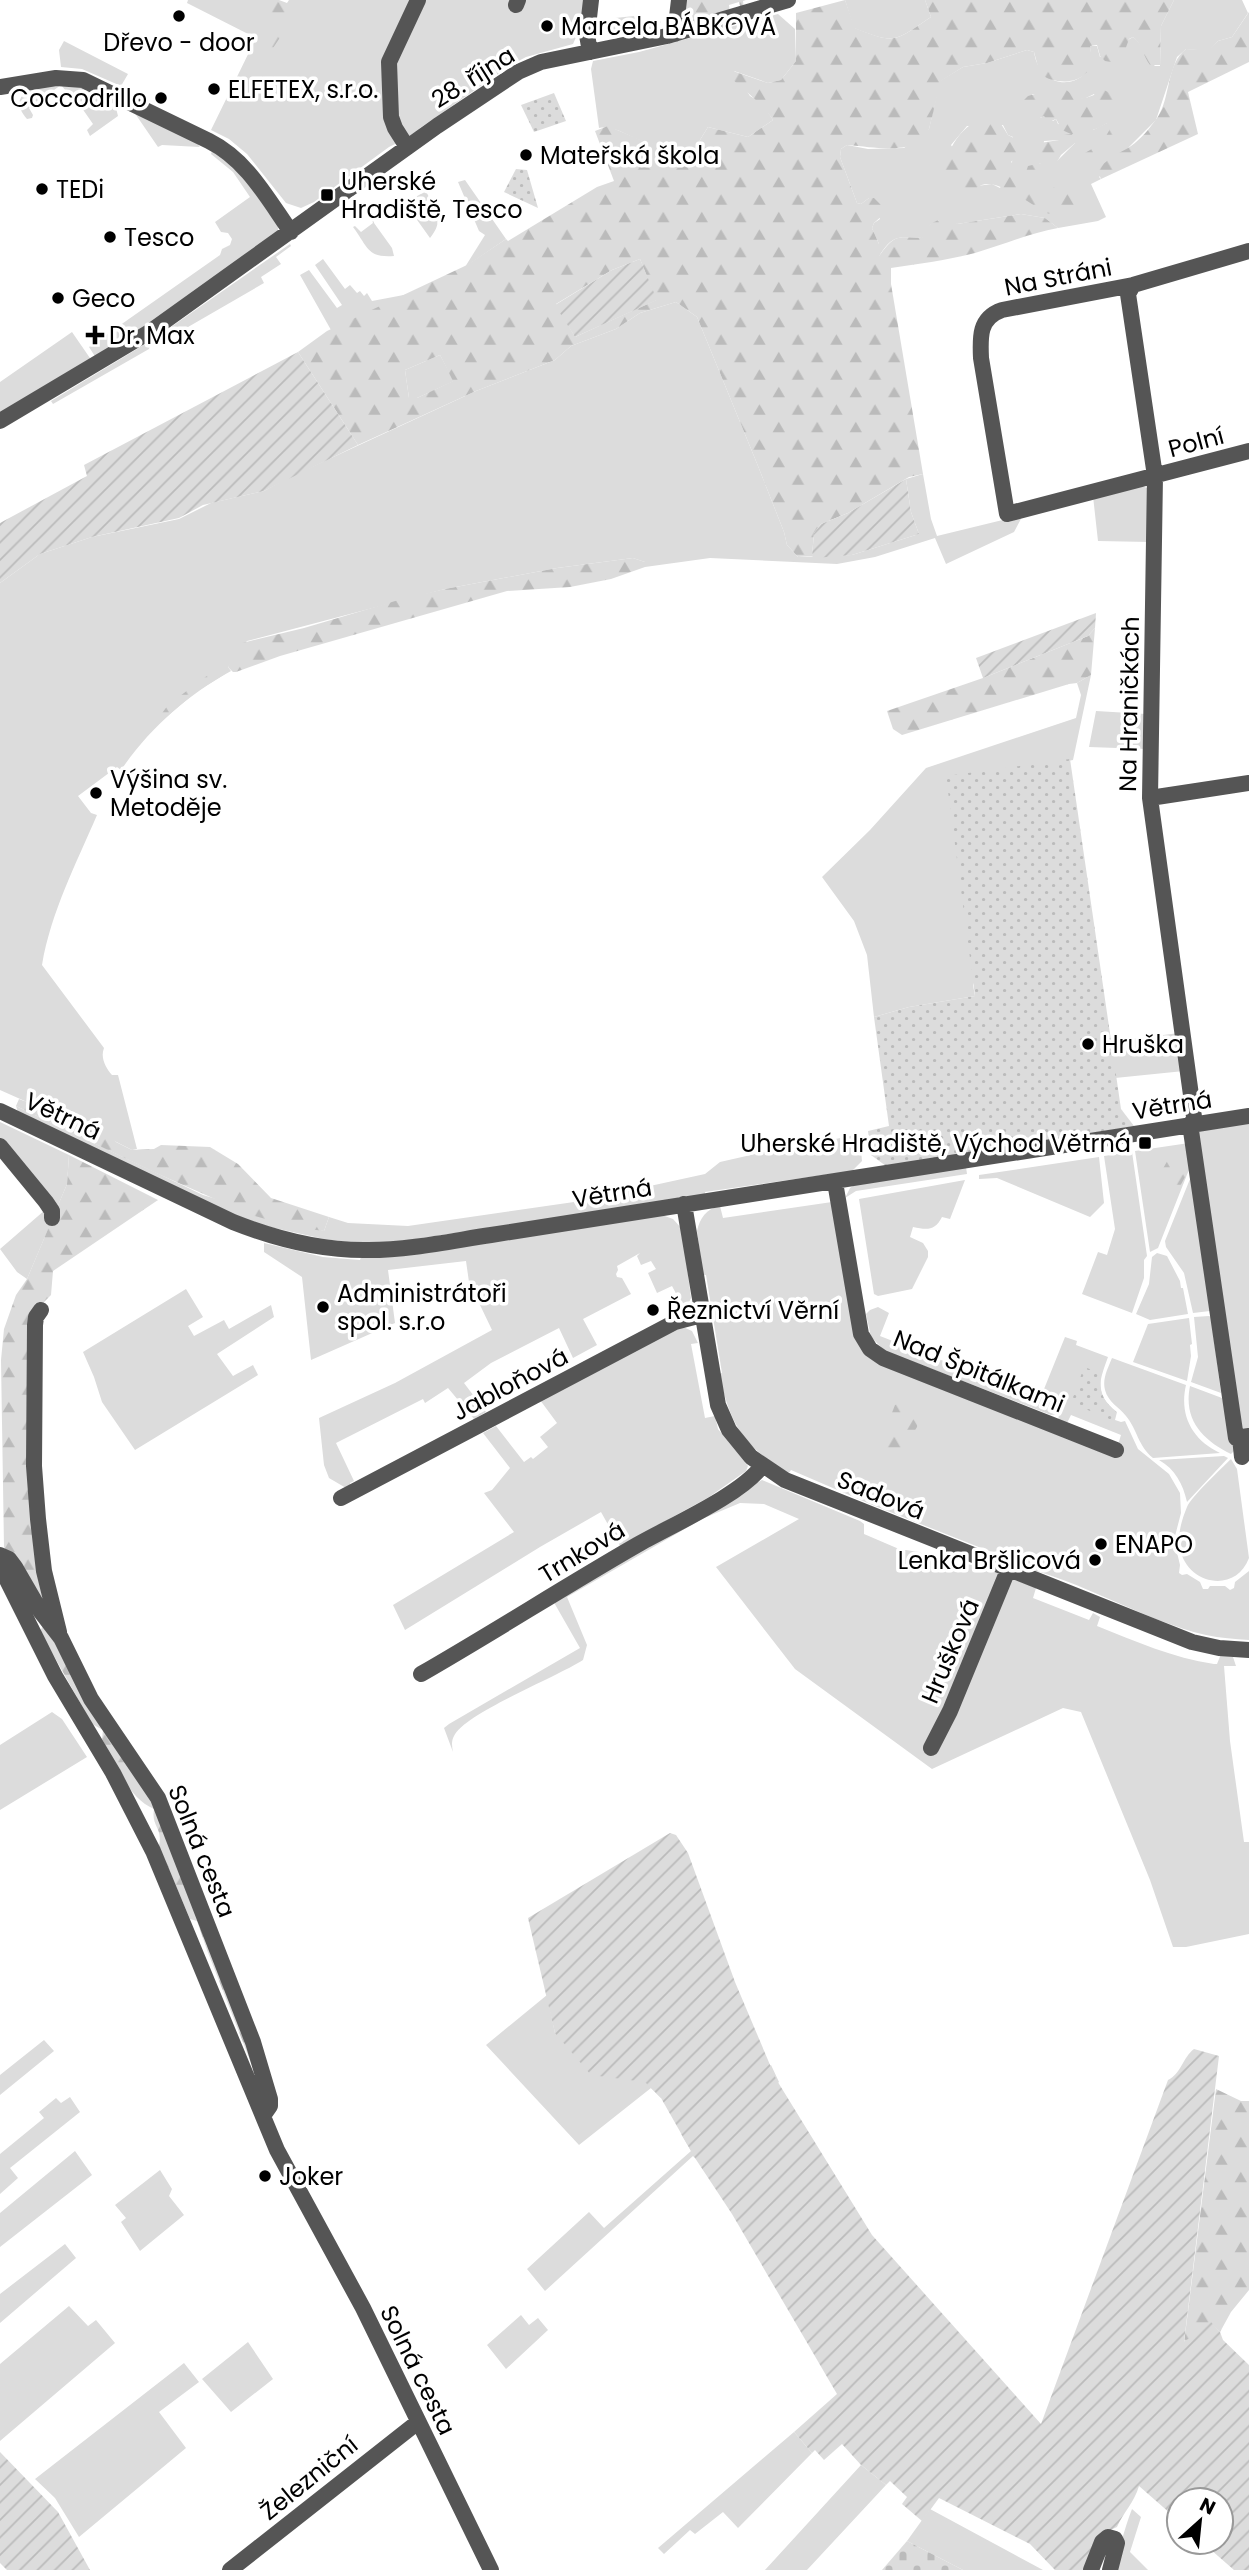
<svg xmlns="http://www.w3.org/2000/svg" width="1249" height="2570" viewBox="0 0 1249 2570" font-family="Poppins,sans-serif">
	<defs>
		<pattern id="forest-firs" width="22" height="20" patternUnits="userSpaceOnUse" patternTransform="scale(1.75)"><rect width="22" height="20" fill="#dcdcdc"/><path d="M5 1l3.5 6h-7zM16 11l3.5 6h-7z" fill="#bbb"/></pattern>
		<pattern id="cemetery-stones" width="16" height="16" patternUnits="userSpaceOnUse" patternTransform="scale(1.75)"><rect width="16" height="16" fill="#dcdcdc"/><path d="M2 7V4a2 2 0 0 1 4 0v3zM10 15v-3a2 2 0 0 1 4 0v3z" fill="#bbb"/></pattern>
		<pattern id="park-dots" width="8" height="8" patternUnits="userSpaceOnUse" patternTransform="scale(1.75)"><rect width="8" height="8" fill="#dcdcdc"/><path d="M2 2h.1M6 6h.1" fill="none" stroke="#bbb" stroke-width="1.8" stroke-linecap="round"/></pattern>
		<pattern id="garden-furrows" width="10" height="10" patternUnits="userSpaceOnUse" patternTransform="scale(1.75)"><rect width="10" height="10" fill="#dcdcdc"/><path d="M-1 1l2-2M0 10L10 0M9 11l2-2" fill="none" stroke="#bbb"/></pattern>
	</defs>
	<rect width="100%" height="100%" fill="#fff"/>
	<path fill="#dcdcdc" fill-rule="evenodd" d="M188,0H279L287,3L289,0H584L582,21H577V35L573,44L526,57L511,65L420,128L419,132L389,147L314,202L301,208L286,203L247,154L229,139L211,130L256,38L187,3Z
		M845,0H925L931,17C895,41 896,45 854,28Z
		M1174,0H1242L1248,13L1232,37L1218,41L1209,51L1186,49L1177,57L1156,120L1099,177L1101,179L1091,184L1106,217L1098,221L1058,228L1045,218L1021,214L957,224L939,220L930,225L922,238C897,237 893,234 878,258L879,244L872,228L874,223L880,219L869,198L861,204L857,203L840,157L841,149L847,145L868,149L904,148L929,129L940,81L963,67L987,63L1027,50L1034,52C1041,96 1092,87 1091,57C1091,53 1090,50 1090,46H1097L1100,57L1133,37C1143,44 1143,56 1155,66H1160L1161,26ZM1032,94L1084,99L1094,94L1107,123L1093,130L1058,124L1056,119L1053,121L1044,116L1040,118ZM1003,125L1008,135L1013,137L1012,164L1000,188L992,184L977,186L951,145L967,126ZM1059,140L1075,143L1057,161L1027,169L1041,163L1044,141Z
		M778,14L795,29L796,61L781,80L768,83L734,71L750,96L762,103L773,120L748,137L708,127L695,148C678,148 662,147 646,142C629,138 616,125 599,128L591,69L593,61L639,52Z
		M64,41L128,74L121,86L82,69L61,67L59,50Z
		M54,84L77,85L105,97L104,100L116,108L118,116L90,136L87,130L93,124L70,91H66L61,85L29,108L33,115L32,118L27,119C5,93 36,88 54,84Z
		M134,112L196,142L200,147L162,145L158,147Z
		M212,151L237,167L278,226V231L155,320L96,358L89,347L220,255L222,249L230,245L232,239L228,233L221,232L215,222L250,197L233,172L211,154Z
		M465,180L506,239L465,267L485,235L479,231L458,182Z
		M426,191C435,211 445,220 430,238L405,203Z
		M373,212L374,223L392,248L394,256C367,258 368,247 353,227L355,226L361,232L373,223L370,214Z
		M290,244L291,246L276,257L281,264L261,277L264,283L169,338L161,334Z
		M323,259L345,289L350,285L357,293L360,291L364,296L367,293L372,301L409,294L331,330L300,275L309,270L337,308L342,305L315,265Z
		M676,302L697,317L758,466L784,532L787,545L798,557L852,555L919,534L911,512L906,479L923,474L931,519L937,536L1023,515L1014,532L946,564L935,538L875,557L837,564L710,558L645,567V562L633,558L557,568L445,589L247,641L228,667L231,671C186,696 150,728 121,770L117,767L78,796L91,813L97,815C76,864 51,912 42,965L104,1048C100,1058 106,1068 112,1075H118L137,1149L132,1150C109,1137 63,1119 51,1097L27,1102L0,1090V583L40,554L92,537L179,519L211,503L264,491L288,478L476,391L555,360L571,346L616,329L640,313Z
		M72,332L92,361L0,414V382Z
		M147,343L150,346L149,349L53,404L51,401Z
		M440,355L454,381L417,398H409L405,370Z
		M1142,486L1147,488L1150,542L1098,541L1093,496Z
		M1091,675L1073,760L1063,762L973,985L975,996L909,1007L874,1017L867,955L854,921L822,877L870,830L926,768L1076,718L1081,695L1077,683Z
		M1096,711L1146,714V749L1089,747Z
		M1179,1033L1184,1071L1115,1078L1108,1042Z
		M16,1106L203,1195L324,1231L329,1217L348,1223L408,1226L581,1201L705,1174L720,1162L768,1151L776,1152L783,1148L781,1137L788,1140L813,1134L816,1143L855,1135L860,1140L862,1161L852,1171L705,1192V1195L396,1242L355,1243L324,1239L261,1225L237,1217L18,1112Z
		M0,1122L69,1155L67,1184L57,1208L0,1140Z
		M1249,1122V1429L1242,1430L1197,1130Z
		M1189,1143L1192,1162L1158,1248L1150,1252L1135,1151Z
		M1132,1152L1147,1256L1144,1260V1278L1132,1313L1082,1294L1098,1252L1107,1255L1115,1229L1104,1156Z
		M1099,1157L1104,1203L1090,1217L997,1178L979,1179V1175Z
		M966,1167L967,1174L856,1191L845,1198L850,1188L856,1184Z
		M1192,1174L1210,1311L1193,1313L1184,1273L1166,1247L1165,1241Z
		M965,1180L950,1219L942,1217C935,1231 927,1230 913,1227L910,1237L923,1243L928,1251V1257L912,1289L878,1296L874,1294L859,1199Z
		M832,1202L859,1345L1116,1451L1121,1435L1071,1415L1066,1425L1058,1422L1059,1414L1051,1415L885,1351L871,1337L866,1314L870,1310L878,1307L889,1313L880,1336L1040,1399L1065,1337L1077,1341L1076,1345L1108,1357C1099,1382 1094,1394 1117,1412L1115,1420L1121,1422L1125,1421L1138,1449L1169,1474L1180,1493L1181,1513L1174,1540L1180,1565L1179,1573L1182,1575L1187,1574L1200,1582L1203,1589H1208L1210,1586H1225L1230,1590L1234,1588L1235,1582L1249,1571V1640C1235,1639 1220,1638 1206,1635C1139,1619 1081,1579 1013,1565L1014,1561L870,1504L791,1470L789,1473C743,1446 731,1426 719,1374L722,1373L706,1275H703L697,1231C700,1218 706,1209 720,1206L723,1218Z
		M45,1210L52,1220L27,1279L17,1272L0,1249Z
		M662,1215L673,1219L682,1229L691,1298L686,1309L679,1315L673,1305L680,1301L672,1286L657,1293L648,1273L656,1269L651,1261L641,1265L637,1256L640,1253L617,1266L618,1270L616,1274L617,1277L622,1278L631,1294L583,1319L597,1345L573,1358L559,1328L491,1363L464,1383L486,1412L474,1419L448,1388L425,1403L423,1399L336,1443L354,1481L350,1483L351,1487L346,1488L329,1478L324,1465L319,1418L395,1383L492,1330L469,1282L466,1261L388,1270L395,1323L311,1360L302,1277L264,1252V1243L323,1257L360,1260L361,1257Z
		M1157,1253L1167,1256L1180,1281L1181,1288H1183L1188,1314L1150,1320L1136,1314L1149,1284L1152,1257Z
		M186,1289L203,1317L188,1326L194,1336L224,1320L229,1329L271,1305L274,1317L217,1354L233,1376L253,1365L258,1375L135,1450L102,1402L94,1377L83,1352Z
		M1209,1316L1211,1317L1221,1393L1191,1382L1198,1357L1194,1317Z
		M1189,1318L1192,1344L1190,1345L1191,1356L1187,1381L1133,1362L1148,1324Z
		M681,1326L692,1331L698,1343L691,1344L705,1418L715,1416L718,1429L748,1466L746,1471L709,1497L620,1546L601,1512L540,1547L405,1630L393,1605L514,1532L484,1493L492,1490L510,1468L483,1433L496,1426L524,1462L531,1457L533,1459L548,1447L540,1437L557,1423L540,1400Z
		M1112,1358L1186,1385C1179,1415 1192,1440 1220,1453L1153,1458C1138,1446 1137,1429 1126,1416C1119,1407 1108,1402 1105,1390C1102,1379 1108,1368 1112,1358Z
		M1190,1386L1222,1398L1236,1449L1231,1454C1203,1440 1183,1420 1190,1386Z
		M1224,1456L1228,1458L1187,1502C1183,1484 1175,1469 1159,1460Z
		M1231,1459L1237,1469L1249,1558C1235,1595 1186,1584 1180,1548C1177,1535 1182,1519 1187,1507C1191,1497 1221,1469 1231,1459Z
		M762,1480L860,1521L864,1524V1534L899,1549L919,1552L952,1567L961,1566L962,1563L986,1568L1036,1588L1033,1598L1089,1620L1093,1613L1100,1617L1097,1626C1135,1641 1173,1658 1214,1664H1217L1221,1654L1233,1657L1236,1666H1224L1230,1741L1244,1842H1249V1934L1186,1947H1173L1150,1880L1081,1712L1063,1708L932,1769L795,1669L716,1567L799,1519L764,1504L740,1503L702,1519L567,1597L587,1645L583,1660C557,1677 465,1713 454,1736C451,1741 452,1747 453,1752L444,1728L449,1724L580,1648L552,1599Z
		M52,1712L62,1719L87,1757L0,1810V1745Z
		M547,1995L555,2033L744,2002L661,2098L651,2088L579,2145L486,2045Z
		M44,2040L54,2051L0,2095V2075Z
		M771,2065L779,2082L695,2158L693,2156L545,2291L527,2269L589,2212L604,2228L691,2151L681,2134Z
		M70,2097L80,2112L10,2168L18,2178L0,2194V2154L44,2118L39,2112L56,2098L61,2103Z
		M75,2151L92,2175L0,2247V2213Z
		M160,2170L172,2189L169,2196L184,2215L140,2251L121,2222L126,2218L115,2205Z
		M65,2244L76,2258L0,2323V2294Z
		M69,2306L88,2326L96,2320L115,2343L0,2441V2364Z
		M521,2315L529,2325L538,2318L548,2330L506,2369L487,2345Z
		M248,2342L273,2379L231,2412L202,2379Z
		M184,2363L199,2382L159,2412L186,2448L79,2537L55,2498L35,2479Z
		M794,2432L812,2453L738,2528L723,2512L695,2534L690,2530L664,2554L658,2548Z
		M861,2465L886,2485L807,2570H765Z
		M930,2509L1043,2570H963L907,2541Z
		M1132,2509L1141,2517L1130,2552L1148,2570H1113C1120,2549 1124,2529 1132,2509Z"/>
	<path fill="url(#forest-firs)" fill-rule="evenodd" d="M253,0C269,0 286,0 297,12L271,51L261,47L262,40L272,22L270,10Z
		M685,0H746L743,1L744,8L741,10L739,2L729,5L730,13L689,22L684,12Z
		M845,0L855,28C896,45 895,41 931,17L925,0H1174L1161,26L1160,65H1150C1143,56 1142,44 1133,37L1129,39L1124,53L1111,62L1105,61L1100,56L1097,45L1090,46C1090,51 1093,57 1092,62C1086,86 1055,85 1040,74L1034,52L1027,50L987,63L963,67L941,81L929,129L919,144C890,152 874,147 847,145L841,149L840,157L857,203L861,204L869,198H874L883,207L884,214L874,223L872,228L879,244V256C896,234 895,237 922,238C923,224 946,212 957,224L1021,214L1045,218L1058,228C1030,233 1003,245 975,253C948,260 919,264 891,268V284L923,474L909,477L848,513L821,524L814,533L812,556L798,557L787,545L784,532L758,466L697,317L676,302L640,313L616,329L571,346L555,360L476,391L358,445L298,352L327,331L467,265L506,239L508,241L597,187L614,181L595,131L608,126L643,141L670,147L695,148L708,127L748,137L773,120C762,103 747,93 732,79L733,71L768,83L781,80L796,61V13ZM640,259L656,300L575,337L556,304L612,270ZM440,355L453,381L417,398H409L405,370Z
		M1249,12V62L1188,92L1198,134L1101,179L1098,172C1104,159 1119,154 1131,146C1141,139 1150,128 1157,118C1171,98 1166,64 1186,49L1209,50L1218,41L1232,37Z
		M634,16L639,23C646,18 652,17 661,22L651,29L640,25L635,35H624L617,32L612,38L607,35L602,19L611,25L615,18Z
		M1059,87C1067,89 1068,92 1075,96C1084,102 1095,94 1104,90L1112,94L1119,110C1112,126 1088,133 1072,134L1075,143L1061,155L1051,172L1048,175L1028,174L1026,172L1028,166L1041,163L1038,154L1040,143L1059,140L1064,135L1071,134L1062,130L1056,119L1049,122L1044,116C1031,122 1031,127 1017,116V107L1028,96Z
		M990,116L998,119L1008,135L1018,140L1019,153L1011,162C1022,171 1028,169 1020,187C1004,193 1001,184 987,184C980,184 978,188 972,191C961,196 948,186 943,177C947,148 960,124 990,116Z
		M1117,125L1124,128L1128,133L1082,167L1078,157L1102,143L1110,129Z
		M1060,184L1071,186L1081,197L1085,207L1074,219L1046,213L1024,199L1027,192L1049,190Z
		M633,558L645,562V567L611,579L570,587L507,591L280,656L236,672H233L228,667L237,647L242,643L304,628L402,599L445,589L557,568Z
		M1095,628L1091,675L1077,683L1069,684L902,735L893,729L887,711L983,678L1088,636Z
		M220,670L225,674L196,692L164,719L160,716L168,705L212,672Z
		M44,1095L51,1097L57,1108L82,1124L106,1130L116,1142L132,1150L154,1149L161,1145L210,1147L238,1164L271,1198L329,1217L324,1231L294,1227L251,1215L156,1173L16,1106L19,1099C27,1103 37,1103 44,1095Z
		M69,1155L158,1200L53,1271L51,1295L34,1312L35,1461L54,1625L4,1547L1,1360L4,1329L16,1295L27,1279L67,1184Z
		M1169,1158L1181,1159L1190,1168L1179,1188L1168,1186L1161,1172Z
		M900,1403L914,1412L918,1420L917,1427L903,1450L891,1454L885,1452L886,1428L895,1405Z
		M43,1626H46L151,1789L253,2047L255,2073L207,1950L197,1921L190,1919L159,1846C163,1827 151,1827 154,1809C128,1798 115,1763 102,1739L103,1730L92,1724L40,1631Z
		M1216,2089L1241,2101H1249V2290L1231,2312L1220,2332L1211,2323L1184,2343Z"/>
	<path fill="url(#cemetery-stones)" d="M907,2541L963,2570H882Z"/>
	<path fill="url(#park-dots)" d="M554,93L566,121L534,132L521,105Z
		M516,169L527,170L538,208L504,192Z
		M1070,759L1121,1109L1134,1126L886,1166L871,1155L868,1131L889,1126L874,1017L909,1007L975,996L946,776Z
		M1084,1367L1101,1373C1099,1391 1102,1400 1116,1412L1114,1421L1071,1403Z"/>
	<path fill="url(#garden-furrows)" d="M640,259L657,300L575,337L555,305L612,270Z
		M298,352L358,445L264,491L203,505L179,518L92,537L40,554L0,583V523L87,476L84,465Z
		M906,479L911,512L919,534L852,555L814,558L812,556L814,533L821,524L848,513Z
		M1096,613L1095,628L1088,636L983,678L976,658Z
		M670,1833L676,1835L688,1853L735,1982L776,2079L872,2235L1041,2424L1168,2080C1181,2074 1183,2057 1194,2049L1219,2056L1184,2342L1211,2322L1220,2332L1223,2340L1249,2365V2570H1234L1202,2542H1221V2500H1179V2521L1139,2486C1134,2503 1124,2511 1117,2527L1106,2532L1088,2570H1055L1030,2544L939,2498L922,2521L902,2504L907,2497L890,2481L886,2485L861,2465L842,2444L824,2460L815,2450L812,2453L794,2432L837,2394L732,2214L695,2158L661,2098L645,2082L591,2075L555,2033L528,1918Z
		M0,2452L58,2512L90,2570H7L0,2563Z"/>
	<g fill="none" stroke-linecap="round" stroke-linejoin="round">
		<path stroke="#555" stroke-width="16" d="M516,5L518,0
			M675,34L679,0
			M590,52L587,35L591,0
			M0,87L56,78L83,80L209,141C247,160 267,198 291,232
			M407,147L395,128L391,117L389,62L418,0
			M1249,251L1133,285L1002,310C979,318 980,337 981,358L1007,514L1249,451
			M1133,285L1128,294L1155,476L1150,798L1195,1124
			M0,421L151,331L437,126L518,72L541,62L667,36L788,0
			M1150,798L1249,783
			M0,1111L233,1222C276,1239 322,1251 369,1250C409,1250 451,1241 491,1235L1249,1116
			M1190,1124L1236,1438L1249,1436
			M0,1146L46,1202L52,1211V1218
			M835,1182L861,1334L870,1349L883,1358L1116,1450
			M684,1204L718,1405L729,1430L751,1457L785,1480L1192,1642L1219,1648L1249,1650
			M41,1310L36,1317L35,1325L34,1466L38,1519L44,1571L59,1632
			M1240,1438L1242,1457L1249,1444
			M341,1498L675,1322L702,1315
			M0,1555L9,1559L15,1567L41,1612L61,1638L91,1699L158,1798L253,2042L270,2099V2106L263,2116
			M0,1566L55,1676L113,1773L153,1851L277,2150L363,2308L491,2570
			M421,1674C494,1632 564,1587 637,1545C670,1526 741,1495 762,1466
			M931,1748L950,1711L1008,1570
			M230,2570L418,2422
			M1091,2570L1102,2542L1108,2537L1115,2539L1117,2543L1110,2570"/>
	</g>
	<g fill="#000" stroke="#fff" stroke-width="2.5">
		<circle cx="179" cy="16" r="7"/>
		<circle cx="547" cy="26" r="7"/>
		<circle cx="214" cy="89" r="7"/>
		<circle cx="161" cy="98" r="7"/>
		<circle cx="526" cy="155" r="7"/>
		<circle cx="42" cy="189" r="7"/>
		<rect x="320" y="188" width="14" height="14" rx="3.5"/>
		<circle cx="110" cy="237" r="7"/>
		<circle cx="58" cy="298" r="7"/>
		<path d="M91.5 324.5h7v7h7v7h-7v7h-7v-7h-7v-7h7z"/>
		<circle cx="96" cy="793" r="7"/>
		<circle cx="1088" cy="1044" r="7"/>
		<rect x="1138" y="1136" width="14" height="14" rx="3.5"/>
		<circle cx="323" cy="1307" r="7"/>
		<circle cx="653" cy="1310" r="7"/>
		<circle cx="1101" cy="1544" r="7"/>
		<circle cx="1095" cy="1560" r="7"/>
		<circle cx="265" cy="2176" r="7"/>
	</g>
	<g text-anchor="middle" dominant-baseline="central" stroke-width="7" stroke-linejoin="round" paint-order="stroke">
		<g font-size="24" fill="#000" stroke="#fff" text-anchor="start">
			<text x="561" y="26">Marcela BÁBKOVÁ</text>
			<text x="179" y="42" text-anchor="middle">Dřevo - door</text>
			<text x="228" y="89">ELFETEX, s.r.o.</text>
			<text x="147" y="98" text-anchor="end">Coccodrillo</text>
			<text x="540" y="155">Mateřská škola</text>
			<text x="341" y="181">Uherské<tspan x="341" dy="28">Hradiště, Tesco</tspan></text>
			<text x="56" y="189">TEDi</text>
			<text x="124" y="237">Tesco</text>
			<text x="72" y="298">Geco</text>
			<text x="109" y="335">Dr. Max</text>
			<text x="110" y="779">Výšina sv.<tspan x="110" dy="28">Metoděje</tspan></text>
			<text x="1102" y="1044">Hruška</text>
			<text x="1131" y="1143" text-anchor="end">Uherské Hradiště, Východ Větrná</text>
			<text x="337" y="1293">Administrátoři<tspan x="337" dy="28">spol. s.r.o</tspan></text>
			<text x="667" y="1310">Řeznictví Věrní</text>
			<text x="1115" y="1544">ENAPO</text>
			<text x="1081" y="1560" text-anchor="end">Lenka Bršlicová</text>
			<text x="279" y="2176">Joker</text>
		</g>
		<g font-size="24" fill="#000" stroke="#fff">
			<text transform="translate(473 77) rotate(-32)">28. října</text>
			<text transform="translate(1058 277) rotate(-11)">Na Stráni</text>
			<text transform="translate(1196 442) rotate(-15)">Polní</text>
			<text transform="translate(1129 704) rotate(-89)">Na Hraničkách</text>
			<text transform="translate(1172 1105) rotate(-9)">Větrná</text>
			<text transform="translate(63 1116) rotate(25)">Větrná</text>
			<text transform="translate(612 1193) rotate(-9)">Větrná</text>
			<text transform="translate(979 1371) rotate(22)">Nad Špitálkami</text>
			<text transform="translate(510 1384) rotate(-28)">Jabloňová</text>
			<text transform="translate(881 1495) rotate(22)">Sadová</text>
			<text transform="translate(582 1552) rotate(-31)">Trnková</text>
			<text transform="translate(950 1651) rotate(-67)">Hrušková</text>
			<text transform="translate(202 1851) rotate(68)">Solná cesta</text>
			<text transform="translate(418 2370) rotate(64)">Solná cesta</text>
			<text transform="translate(309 2478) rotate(-39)">Železniční</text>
		</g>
	</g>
	<g transform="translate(1200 2521) rotate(27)"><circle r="33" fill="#ffffff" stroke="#999999" stroke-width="2"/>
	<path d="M0-5L12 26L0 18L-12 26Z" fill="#000000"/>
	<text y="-10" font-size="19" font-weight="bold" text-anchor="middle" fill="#000000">N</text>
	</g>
</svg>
